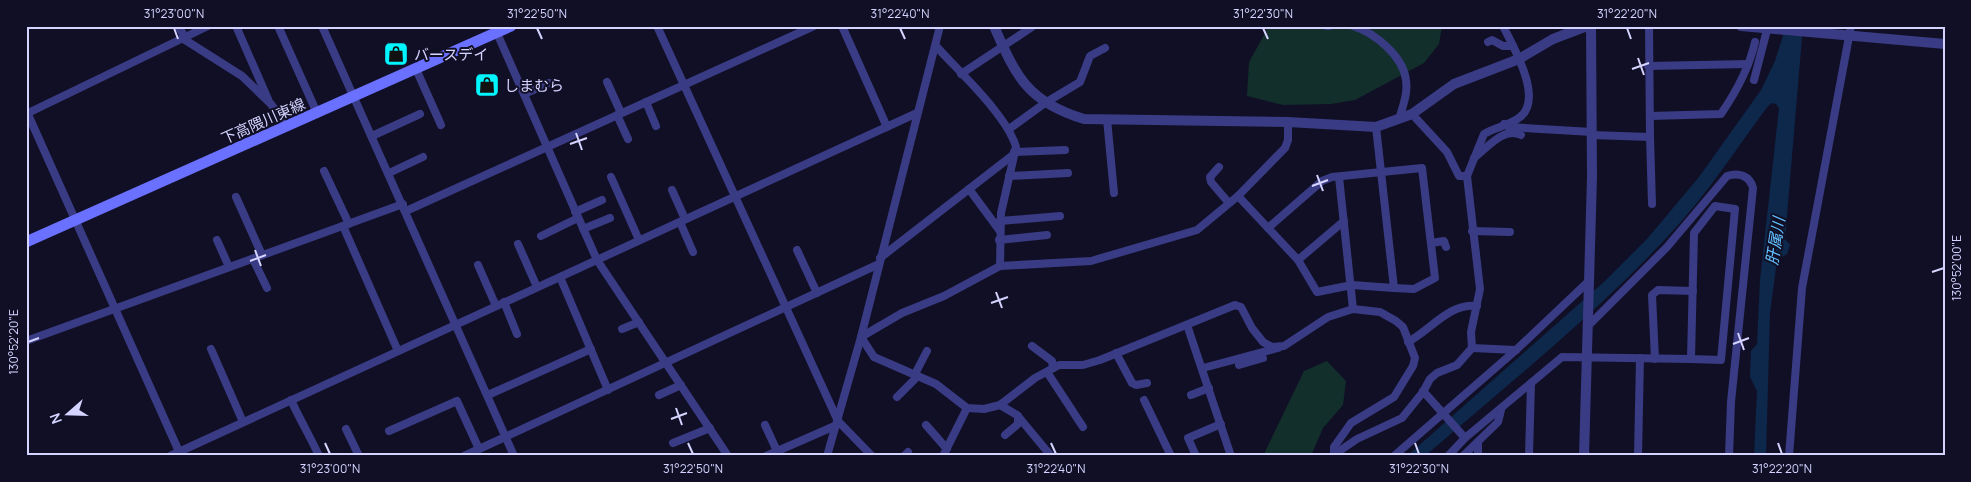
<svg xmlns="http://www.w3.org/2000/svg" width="1971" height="482" viewBox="0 0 1971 482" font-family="Manrope,'Noto Sans JP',sans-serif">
  <rect width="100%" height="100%" fill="#110f25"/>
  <g fill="#122f2c">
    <path d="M 1269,26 L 1442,26 L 1439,44 L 1424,63 L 1355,100 L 1331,104 L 1283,105 L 1247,96 L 1249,62 Z"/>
    <path d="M 1327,361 L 1346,381 L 1343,405 L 1323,428 L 1311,456 L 1263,456 L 1304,371 Z"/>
  </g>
  <path fill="#0d284b" d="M 1786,26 L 1803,26 L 1785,239 L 1790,245 L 1787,254 L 1777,260 L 1770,313 L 1766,456 L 1754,456 L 1757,391 L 1750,377 L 1751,351 L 1757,344 L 1760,280 L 1779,108 L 1776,104 L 1772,103 L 1768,106 C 1736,149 1706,196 1669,235 C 1595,315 1508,384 1425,456 L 1407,456 L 1605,281 L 1647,239 L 1699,177 L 1761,90 L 1775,61 Z"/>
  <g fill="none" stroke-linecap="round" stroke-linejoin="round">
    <g stroke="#393b84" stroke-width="8">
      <path d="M 178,26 L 185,37"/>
      <path d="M 236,26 L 268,99"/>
      <path d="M 278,26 L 317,113"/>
      <path d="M 322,26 L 514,456"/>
      <path d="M 657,26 L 838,421 L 872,456"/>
      <path d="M 842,26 L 887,127"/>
      <path d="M 1327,26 L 1329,26"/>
      <path d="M 1353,26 C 1375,33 1403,56 1406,80 C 1408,93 1403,106 1399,119"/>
      <path d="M 497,33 L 597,260 L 728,456"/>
      <path d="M 182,38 L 242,76 L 270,103 L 288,126"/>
      <path d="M 1488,42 L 1492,40 L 1503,46 L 1513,46"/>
      <path d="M 936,46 C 958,71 1007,115 1016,147 L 1001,213 L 1000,266"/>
      <path d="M 1648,66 L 1748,64"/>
      <path d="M 416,69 L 441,125"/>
      <path d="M 961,74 L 1032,27"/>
      <path d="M 1754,80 L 1768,26"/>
      <path d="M 607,82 L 621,113"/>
      <path d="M 524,94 L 549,83"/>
      <path d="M 646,102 L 656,126"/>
      <path d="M 26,110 L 181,456"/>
      <path d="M 26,114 L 208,26"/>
      <path d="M 1412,114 L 1447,152 L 1459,176 L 1467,176"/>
      <path d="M 617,115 L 628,139"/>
      <path d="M 1650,116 L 1721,114 C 1736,92 1749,69 1755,42"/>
      <path d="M 1107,119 L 1114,193"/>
      <path d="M 1288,122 L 1288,140 L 1285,148 L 1238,196 L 1197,230 L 1091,261 L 1000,266 L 944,296 L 902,313 L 861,337 L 874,357 L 936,384 L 967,408 L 984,409 L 1000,405 L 1035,378 L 1059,365 L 1083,365 L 1100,360 L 1235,305 L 1241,307 L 1252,328 L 1263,342 L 1272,347 L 1284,346 L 1328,317 L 1353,309 L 1380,312 L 1396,321 L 1403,327 L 1415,358 L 1413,366 L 1394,397 L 1351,423 L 1334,447 L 1334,453"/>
      <path d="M 1504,124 L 1509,127 L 1592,132"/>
      <path d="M 1009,129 L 1045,103 L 1080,82 L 1090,56 L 1105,48"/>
      <path d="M 1592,135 L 1650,137 L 1649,26"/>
      <path d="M 372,136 L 420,114"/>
      <path d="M 1650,137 L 1652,204"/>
      <path d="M 1014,152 L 1065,150"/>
      <path d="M 1474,158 C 1487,148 1504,126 1521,135"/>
      <path d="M 1219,167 L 1210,177 L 1211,182 L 1228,202"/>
      <path d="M 324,171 L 349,224"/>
      <path d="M 389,173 L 423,157"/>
      <path d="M 1009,176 L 1068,173"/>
      <path d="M 611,177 L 639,240"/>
      <path d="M 1339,177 L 1353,309"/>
      <path d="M 969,189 L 1000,231"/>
      <path d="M 672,190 L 685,219"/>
      <path d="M 1238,196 L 1298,260 L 1317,292 L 1352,285 L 1394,288 L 1376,127"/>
      <path d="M 236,197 L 262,255"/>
      <path d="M 1715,206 L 1735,209 L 1721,360 L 1691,359 L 1694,233 Z"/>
      <path d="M 406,211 L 814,26"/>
      <path d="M 575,212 L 602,200"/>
      <path d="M 1000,221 L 1060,216"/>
      <path d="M 680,222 L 693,252"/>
      <path d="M 343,226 L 398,351"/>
      <path d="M 1268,228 L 1322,181 L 1332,177 L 1422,168 L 1435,278 L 1414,289 L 1394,288"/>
      <path d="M 583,229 L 610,218"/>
      <path d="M 1472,231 L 1510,232"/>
      <path d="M 541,236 L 578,218"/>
      <path d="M 217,240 L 229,267"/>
      <path d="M 999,240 L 1047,235"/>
      <path d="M 1431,243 L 1444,241 L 1446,247"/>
      <path d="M 518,244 L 537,287"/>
      <path d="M 797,250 L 817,293"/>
      <path d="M 880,258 L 1013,155"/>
      <path d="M 253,259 L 267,288"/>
      <path d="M 1298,260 L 1344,221"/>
      <path d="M 478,265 L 496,306"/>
      <path d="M 560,277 L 608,390"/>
      <path d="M 504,302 L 517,334"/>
      <path d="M 1187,325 L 1231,456"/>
      <path d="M 1587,327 L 1667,247 L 1727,176 C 1739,172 1750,176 1753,188 L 1731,402 L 1729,456"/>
      <path d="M 622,329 L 639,322"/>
      <path d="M 26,341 L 403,204"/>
      <path d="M 1408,342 C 1432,329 1449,303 1477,306"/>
      <path d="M 1032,346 L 1052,361 L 1053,368"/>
      <path d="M 1472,348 L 1516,350"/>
      <path d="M 211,349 L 243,422"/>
      <path d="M 1116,353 L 1132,383 L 1136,385 L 1147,383"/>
      <path d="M 1655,359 L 1652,295 L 1658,290 L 1693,291"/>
      <path d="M 1239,365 L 1263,358"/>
      <path d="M 1203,368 L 1278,348"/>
      <path d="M 1047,372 L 1083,427"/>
      <path d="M 915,374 L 927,351"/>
      <path d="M 1423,391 L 1465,438"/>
      <path d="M 488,395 L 591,349"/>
      <path d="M 659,395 L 681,385"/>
      <path d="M 1191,395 L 1209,388"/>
      <path d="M 897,397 L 918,376"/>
      <path d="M 291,400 C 300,420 310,436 319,456"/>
      <path d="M 1144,400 L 1171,456"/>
      <path d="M 1000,405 L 1017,415 L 1051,456"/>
      <path d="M 765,425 L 777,451"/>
      <path d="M 926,425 L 947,449"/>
      <path d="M 346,429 L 359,456"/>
      <path d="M 389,431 L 457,401 L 479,449"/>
      <path d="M 1005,435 L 1018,424 L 1018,416"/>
      <path d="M 673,443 L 710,428"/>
      <path d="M 170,456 L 917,113"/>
      <path d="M 464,456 L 879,264"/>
      <path d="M 766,456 L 837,425"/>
      <path d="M 827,456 L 861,337 L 940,26"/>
      <path d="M 904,456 L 908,452"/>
      <path d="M 943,456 L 967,408"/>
      <path d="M 1196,456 L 1188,438 L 1221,424"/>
      <path d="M 1332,456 L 1357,439 L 1402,418 L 1423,392 L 1430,379 L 1437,373 L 1457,365 L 1472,348 L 1471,332 L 1480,289 L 1467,176 L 1484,134 C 1495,127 1511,125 1520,117 C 1544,99 1513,46 1503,26"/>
      <path d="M 1394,456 L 1516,350 L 1589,281"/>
      <path d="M 1448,456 L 1465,438 L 1531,383"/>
      <path d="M 1463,456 L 1498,422 L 1501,410"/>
      <path d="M 1478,456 L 1478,442"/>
      <path d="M 1529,456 L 1531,383 L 1562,357 L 1691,359"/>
      <path d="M 1638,456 L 1640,358"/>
      <path d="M 1789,456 L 1802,288 L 1851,26"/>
    </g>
    <g stroke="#393b84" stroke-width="10">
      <path d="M 994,26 C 1016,77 1028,102 1084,119 L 1288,122 L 1376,127 L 1412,114 L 1454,84 L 1519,59 L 1553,39 L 1587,26"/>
      <path d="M 1741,26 L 1945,44"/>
      <path d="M 1584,456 L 1592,177 L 1591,26"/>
    </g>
    <path stroke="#6a70ff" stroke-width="11" d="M 26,242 L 511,26"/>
  </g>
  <path fill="none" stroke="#d5d3ff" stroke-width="2" d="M 174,28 L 178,39M 537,28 L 542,39M 900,28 L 905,39M 1263,28 L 1268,39M 1627,28 L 1631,39M 1638,58 L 1644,75M 1632,69 L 1649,63M 576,133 L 582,150M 570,144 L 587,138M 1317,175 L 1323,191M 1312,186 L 1328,180M 255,250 L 261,266M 250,261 L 266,255M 1932,272 L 1944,268M 996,292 L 1002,308M 991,303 L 1008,297M 1738,333 L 1744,350M 28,342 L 39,338M 1733,344 L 1749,338M 676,408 L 682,425M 671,419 L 687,413M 325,443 L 330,454M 688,443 L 693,454M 1051,443 L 1056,454M 1415,443 L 1419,454M 1778,443 L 1782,454"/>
  <defs>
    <symbol id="shop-square" viewBox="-11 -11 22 22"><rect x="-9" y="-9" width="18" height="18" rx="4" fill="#00f5fe" stroke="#110f25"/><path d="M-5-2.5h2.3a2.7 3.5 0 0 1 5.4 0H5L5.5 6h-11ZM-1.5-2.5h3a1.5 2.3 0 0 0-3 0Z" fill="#111"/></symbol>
  </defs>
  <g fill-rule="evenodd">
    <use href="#shop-square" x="382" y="40" width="28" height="28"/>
    <use href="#shop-square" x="473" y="71" width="28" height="28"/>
  </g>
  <g text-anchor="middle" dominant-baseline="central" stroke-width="4" stroke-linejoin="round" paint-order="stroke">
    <g font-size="15" fill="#d5d3ff" stroke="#110f25" text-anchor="start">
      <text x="414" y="54">バースデイ</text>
      <text x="504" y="85">しまむら</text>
    </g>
    <g font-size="15" fill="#d5d3ff" stroke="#110f25">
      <text transform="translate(263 121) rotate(-24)">下高隈川東線</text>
    </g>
    <g font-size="16" font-style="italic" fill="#61c0ff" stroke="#110f25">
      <text transform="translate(1775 241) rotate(-81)">肝属川</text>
    </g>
  </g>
  <rect width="1971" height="482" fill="none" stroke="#110f25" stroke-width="55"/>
  <g transform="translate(68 414) rotate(250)" stroke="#110f25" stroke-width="4" paint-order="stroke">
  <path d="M0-4L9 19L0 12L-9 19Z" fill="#d5d3ff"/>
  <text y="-8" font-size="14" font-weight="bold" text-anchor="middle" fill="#d5d3ff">N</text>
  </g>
  <rect x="28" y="28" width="1916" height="426" fill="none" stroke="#d5d3ff" stroke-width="2"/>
  <g font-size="12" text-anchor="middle" fill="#d5d3ff">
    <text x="174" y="18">31°23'00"N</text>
    <text x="537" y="18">31°22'50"N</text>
    <text x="900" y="18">31°22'40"N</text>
    <text x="1263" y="18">31°22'30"N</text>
    <text x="1627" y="18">31°22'20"N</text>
    <text transform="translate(1957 268) rotate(-90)" y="4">130°52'00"E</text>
    <text transform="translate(14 342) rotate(-90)" y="4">130°52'20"E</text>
    <text x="330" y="473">31°23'00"N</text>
    <text x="693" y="473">31°22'50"N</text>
    <text x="1056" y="473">31°22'40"N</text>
    <text x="1419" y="473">31°22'30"N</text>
    <text x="1782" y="473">31°22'20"N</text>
  </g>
</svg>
